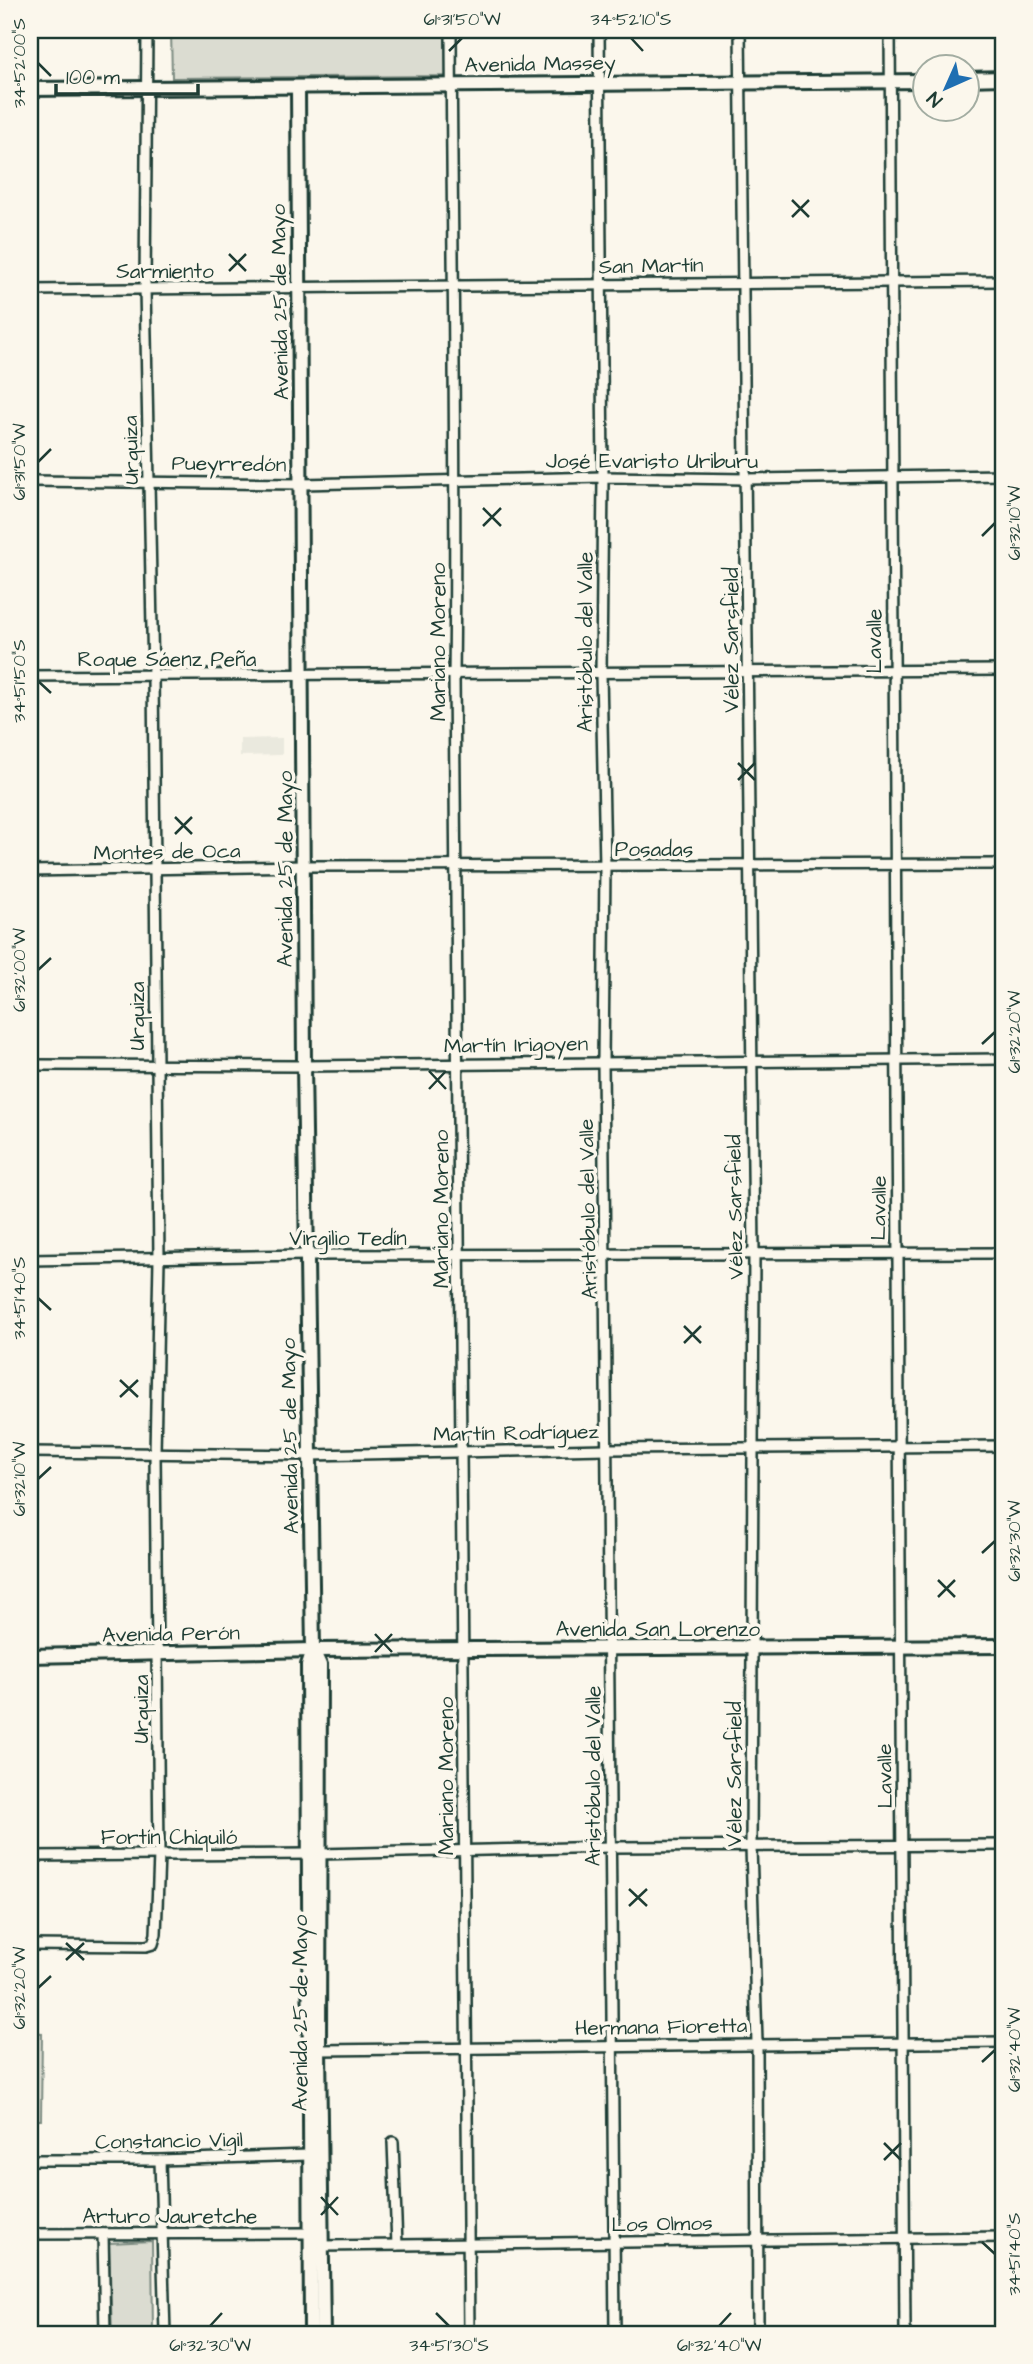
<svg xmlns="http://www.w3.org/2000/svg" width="1033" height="2364" viewBox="0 0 1033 2364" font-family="'Architects Daughter',sans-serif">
  <rect width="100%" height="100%" fill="#fbf7ec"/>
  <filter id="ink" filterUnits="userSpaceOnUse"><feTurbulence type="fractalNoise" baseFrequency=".0143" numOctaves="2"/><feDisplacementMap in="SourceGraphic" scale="14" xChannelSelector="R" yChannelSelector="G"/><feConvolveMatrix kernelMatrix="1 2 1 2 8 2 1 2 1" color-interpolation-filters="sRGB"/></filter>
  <g filter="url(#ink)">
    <path fill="#eae9de" d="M 282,738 L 282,755 L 240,756 L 240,739 Z"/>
    <g fill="#dbdcd1" stroke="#7d8c82" stroke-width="2">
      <path d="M 171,30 L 446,30 L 446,76 L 172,78 Z"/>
      <path d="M 30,2032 L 42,2033 L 41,2120 L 30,2120 Z"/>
      <path d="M 152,2241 L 153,2334 L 112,2334 L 109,2243 Z"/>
    </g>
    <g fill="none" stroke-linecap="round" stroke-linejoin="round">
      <defs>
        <g id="minor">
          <path d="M 451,30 C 452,245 457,460 454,676 L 469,2334"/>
          <path d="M 599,30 L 603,477 L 601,673 L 605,866 L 603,1061 L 615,2334"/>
          <path d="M 740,30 L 754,1254 L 751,1847 L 757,2043 L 758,2334"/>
          <path d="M 890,30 L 905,2334"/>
          <path d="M 30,290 L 1003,281"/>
          <path d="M 30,481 L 302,484 L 603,477 L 747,479 L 1003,475"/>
          <path d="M 30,676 L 1003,670"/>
          <path d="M 30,871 L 305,866 L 1003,864"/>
          <path d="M 30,1065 L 304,1066 L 1003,1059"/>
          <path d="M 30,1260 L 307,1255 L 1003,1253"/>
          <path d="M 30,1452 L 310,1455 L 607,1449 L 1003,1446"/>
          <path d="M 319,1854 L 610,1847 L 1003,1845"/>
          <path d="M 30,1856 L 309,1854"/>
          <path d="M 30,1945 L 146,1946 L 153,1944 L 156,1934 L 159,1855 L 155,1453 L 159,1259 L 153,677 L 145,288 L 147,30"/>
          <path d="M 319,2050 L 1003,2042"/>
          <path d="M 393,2142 L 397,2245"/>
          <path d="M 30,2160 L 160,2160 L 309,2155"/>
          <path d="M 160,2160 L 165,2334"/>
          <path d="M 30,2234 L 310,2233"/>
          <path d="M 103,2234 L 105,2334"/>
          <path d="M 322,2246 L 1003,2237"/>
        </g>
        <g id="secondary">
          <path d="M 967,79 L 1003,78"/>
          <path d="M 298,87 L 304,1066 L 313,1650 L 320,1665 L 319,2050 L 323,2334"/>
          <path d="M 30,89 L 925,81"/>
          <path d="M 30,1656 L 313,1650 L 1003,1646"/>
          <path d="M 311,2334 L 308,1665 L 313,1650"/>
        </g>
      </defs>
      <use href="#minor" stroke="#1f3d34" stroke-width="14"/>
      <use href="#secondary" stroke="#1f3d34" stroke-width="18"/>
      <use href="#minor" stroke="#fbf7ec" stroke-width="9"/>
      <use href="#secondary" stroke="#fbf7ec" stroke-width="12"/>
    </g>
  </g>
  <path fill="none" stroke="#1f3d34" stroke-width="2.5" d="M 631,38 L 643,51M 449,51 L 462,38M 38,63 L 51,76M 792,200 L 809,217M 792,217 L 809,200M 229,254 L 246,271M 229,271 L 246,254M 38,462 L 51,449M 483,508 L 501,526M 483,526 L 501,508M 982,536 L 995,523M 38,681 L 51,693M 738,763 L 755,780M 738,780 L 755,763M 175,817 L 192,834M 175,834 L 192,817M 38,970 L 51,958M 982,1044 L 995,1032M 429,1071 L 446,1089M 429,1089 L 446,1071M 38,1298 L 51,1310M 684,1326 L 701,1343M 684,1343 L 701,1326M 120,1380 L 138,1397M 120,1397 L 138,1380M 38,1479 L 51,1467M 982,1553 L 995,1541M 938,1580 L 955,1597M 938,1597 L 955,1580M 375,1634 L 392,1652M 375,1652 L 392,1634M 629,1889 L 647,1906M 629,1906 L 647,1889M 66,1943 L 84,1960M 66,1960 L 84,1943M 38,1988 L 51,1976M 982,2062 L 995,2050M 884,2143 L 901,2160M 884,2160 L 901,2143M 321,2197 L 338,2215M 321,2215 L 338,2197M 982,2242 L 995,2254M 436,2313 L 449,2326M 210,2326 L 222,2313M 719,2326 L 731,2313"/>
  <g text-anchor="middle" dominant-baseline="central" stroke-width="7" stroke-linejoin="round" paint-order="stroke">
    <g font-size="21" fill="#1f3d34" stroke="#fbf7ec">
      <text transform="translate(540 64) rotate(-1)">Avenida Massey</text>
      <text transform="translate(651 266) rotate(-1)">San Martín</text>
      <text x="165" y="271">Sarmiento</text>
      <text transform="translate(280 302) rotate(-91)">Avenida 25 de Mayo</text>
      <text transform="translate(131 450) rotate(-91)">Urquiza</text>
      <text x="652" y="461">José Evaristo Uriburu</text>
      <text transform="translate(229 464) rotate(1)">Pueyrredón</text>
      <text transform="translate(731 640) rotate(-90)">Vélez Sarsfield</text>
      <text transform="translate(874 641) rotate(-90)">Lavalle</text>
      <text transform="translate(438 642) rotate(-90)">Mariano Moreno</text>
      <text transform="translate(585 642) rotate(-90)">Aristóbulo del Valle</text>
      <text x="167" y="659">Roque Sáenz Peña</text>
      <text x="654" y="849">Posadas</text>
      <text transform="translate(167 852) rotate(-1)">Montes de Oca</text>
      <text transform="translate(285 869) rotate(-90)">Avenida 25 de Mayo</text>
      <text transform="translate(137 1016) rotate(-90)">Urquiza</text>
      <text transform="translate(516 1045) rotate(-1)">Martín Irigoyen</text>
      <text transform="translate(735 1207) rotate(-91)">Vélez Sarsfield</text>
      <text transform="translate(879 1208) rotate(-89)">Lavalle</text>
      <text transform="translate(441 1209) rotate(-90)">Mariano Moreno</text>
      <text transform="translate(588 1209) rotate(-91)">Aristóbulo del Valle</text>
      <text x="348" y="1238">Virgilio Tedín</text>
      <text transform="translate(516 1433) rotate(-1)">Martín Rodríguez</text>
      <text transform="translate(290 1436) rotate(-91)">Avenida 25 de Mayo</text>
      <text x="658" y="1629">Avenida San Lorenzo</text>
      <text transform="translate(171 1634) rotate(-1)">Avenida Perón</text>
      <text transform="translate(141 1709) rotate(-90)">Urquiza</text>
      <text transform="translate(734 1774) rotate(-90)">Vélez Sarsfield</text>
      <text transform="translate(446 1776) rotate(-90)">Mariano Moreno</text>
      <text transform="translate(593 1776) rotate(-90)">Aristóbulo del Valle</text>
      <text transform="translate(885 1776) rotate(-91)">Lavalle</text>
      <text x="169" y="1837">Fortín Chiquiló</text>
      <text transform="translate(300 2013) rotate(-90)">Avenida 25 de Mayo</text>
      <text transform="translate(661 2027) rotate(-1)">Hermana Fioretta</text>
      <text transform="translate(169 2141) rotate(-1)">Constancio Vigil</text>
      <text x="170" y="2216">Arturo Jauretche</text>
      <text transform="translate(662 2224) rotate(-1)">Los Olmos</text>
    </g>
  </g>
  <rect width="1033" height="2364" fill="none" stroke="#fbf7ec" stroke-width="77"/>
  <g transform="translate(946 88) rotate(225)"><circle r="33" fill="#fbf7ec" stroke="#a3ada2" stroke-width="2"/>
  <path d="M0-5L12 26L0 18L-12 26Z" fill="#1f6fb2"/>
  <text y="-10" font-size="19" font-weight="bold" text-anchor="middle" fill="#1f3d34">N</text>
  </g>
  <path d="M56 84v10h142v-10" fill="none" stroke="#1f3d34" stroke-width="3.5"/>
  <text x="66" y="84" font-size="21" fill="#1f3d34" stroke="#fbf7ec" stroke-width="5" paint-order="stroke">100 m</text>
  <rect x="38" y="38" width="957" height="2288" fill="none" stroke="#1f3d34" stroke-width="2.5"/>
  <g font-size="18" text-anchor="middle" fill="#1f3d34">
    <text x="462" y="25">61°31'50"W</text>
    <text x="631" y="25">34°52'10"S</text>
    <text transform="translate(19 63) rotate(-90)" y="6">34°52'00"S</text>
    <text transform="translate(19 462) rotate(-90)" y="6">61°31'50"W</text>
    <text transform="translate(1014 523) rotate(-90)" y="6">61°32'10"W</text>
    <text transform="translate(19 681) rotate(-90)" y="6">34°51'50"S</text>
    <text transform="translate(19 970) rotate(-90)" y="6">61°32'00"W</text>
    <text transform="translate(1014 1032) rotate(-90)" y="6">61°32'20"W</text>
    <text transform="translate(19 1298) rotate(-90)" y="6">34°51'40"S</text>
    <text transform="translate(19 1479) rotate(-90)" y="6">61°32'10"W</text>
    <text transform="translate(1014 1541) rotate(-90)" y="6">61°32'30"W</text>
    <text transform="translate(19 1988) rotate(-90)" y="6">61°32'20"W</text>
    <text transform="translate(1014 2050) rotate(-90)" y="6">61°32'40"W</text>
    <text transform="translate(1014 2254) rotate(-90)" y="6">34°51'40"S</text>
    <text x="210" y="2351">61°32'30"W</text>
    <text x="449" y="2351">34°51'30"S</text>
    <text x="719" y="2351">61°32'40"W</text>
  </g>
</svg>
